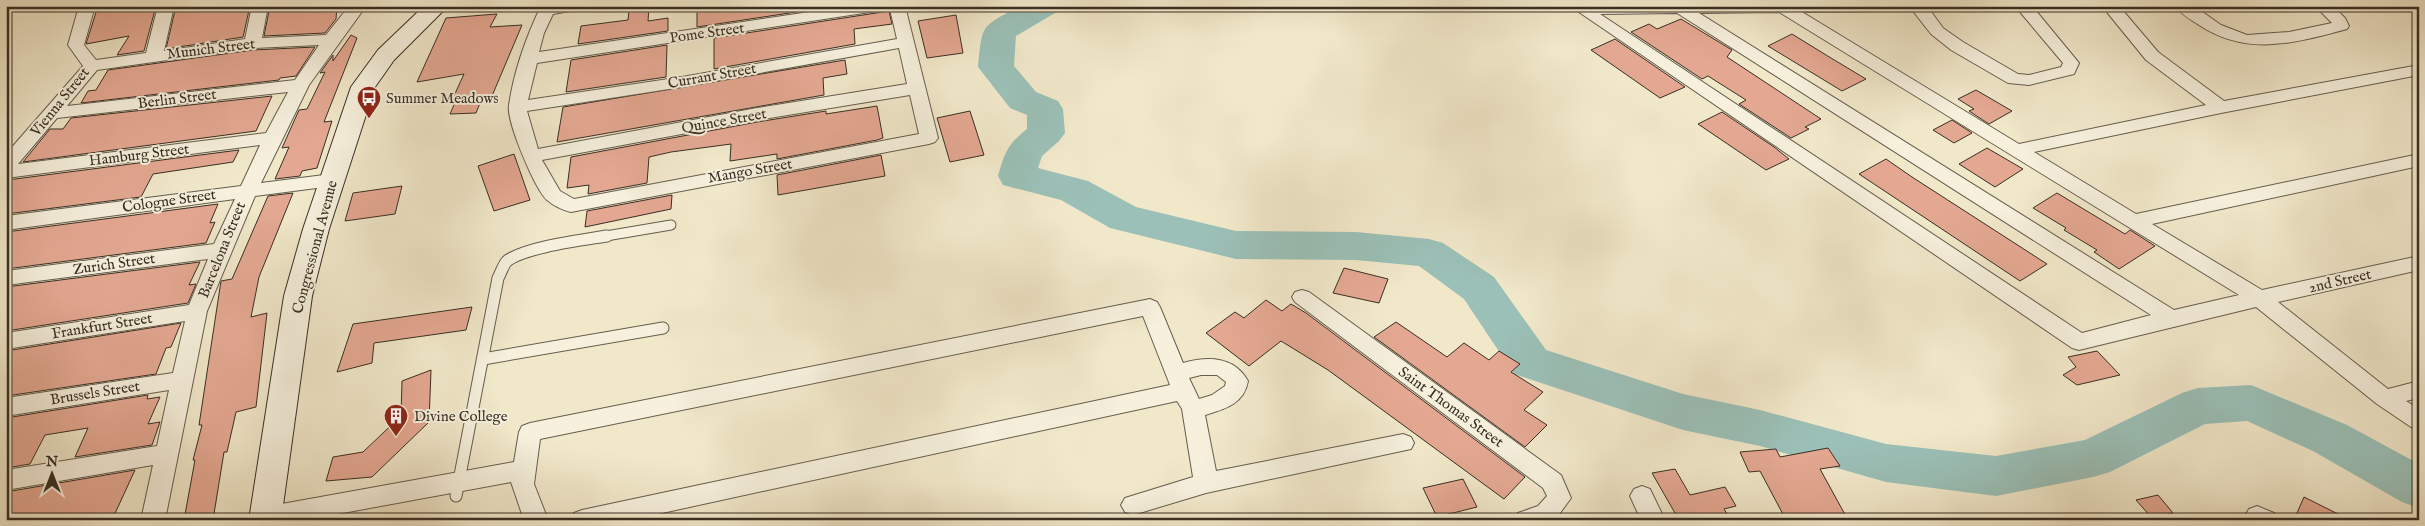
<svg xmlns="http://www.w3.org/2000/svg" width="2425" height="526" viewBox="0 0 2425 526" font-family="'IM FELL English',serif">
  <rect width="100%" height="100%" fill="#f1e8ca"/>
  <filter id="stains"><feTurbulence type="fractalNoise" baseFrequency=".004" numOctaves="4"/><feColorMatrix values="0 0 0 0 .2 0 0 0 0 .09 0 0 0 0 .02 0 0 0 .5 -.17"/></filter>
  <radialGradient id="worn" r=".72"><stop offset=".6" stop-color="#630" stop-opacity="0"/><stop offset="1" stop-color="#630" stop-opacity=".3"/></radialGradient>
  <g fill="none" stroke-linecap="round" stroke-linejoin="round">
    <path fill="#9bc0b7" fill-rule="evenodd" d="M 1019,6 L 1059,6 L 1055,13 L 1016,36 L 1014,66 L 1036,92 L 1058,101 L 1063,109 L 1065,133 L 1059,141 L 1042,156 L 1038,168 L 1088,181 L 1136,207 L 1236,231 L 1356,232 L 1429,239 L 1443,243 L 1494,277 L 1546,350 L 1683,394 L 1760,410 L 1886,444 L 1996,456 L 2085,440 L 2182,393 L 2198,388 L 2251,385 L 2347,425 L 2419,464 L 2419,508 L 2402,502 L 2313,451 L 2247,421 L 2205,424 L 2110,472 L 2093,477 L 1996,496 L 1886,482 L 1760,446 L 1683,430 L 1514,374 L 1464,299 L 1419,266 L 1356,260 L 1236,259 L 1110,228 L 1061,200 L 1003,185 L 998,176 C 1005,152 1007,145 1027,129 L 1027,115 L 1010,108 L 978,67 C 983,22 980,29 1019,6 Z"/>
  </g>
  <g fill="#e4a892" stroke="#382f24">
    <path d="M 98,6 L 156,6 L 144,51 L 117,55 L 129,36 L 86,44 Z"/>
    <path d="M 176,6 L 250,6 L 243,37 L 166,49 Z"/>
    <path d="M 270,6 L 337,6 L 336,19 L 325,33 L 264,36 Z"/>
    <path d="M 697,6 L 836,6 L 697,27 Z"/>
    <path d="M 649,7 L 648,21 L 668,18 L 668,31 L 578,44 L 581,26 L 628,20 L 629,10 Z"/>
    <path d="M 889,11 L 892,24 L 854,29 L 855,44 L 714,69 L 714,38 Z"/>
    <path d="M 497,14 L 490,27 L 522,25 L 492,96 L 483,96 L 476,113 L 450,114 L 457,98 L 453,98 L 464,74 L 417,82 L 446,18 Z"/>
    <path d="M 956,15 L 963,53 L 927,58 L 918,21 Z"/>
    <path d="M 1681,19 L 1732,50 L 1727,57 L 1821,119 L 1805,127 L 1809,129 L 1791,138 L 1739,104 L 1746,100 L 1708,76 L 1702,79 L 1631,32 L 1649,24 L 1657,29 Z"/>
    <path d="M 1792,34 L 1831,58 L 1866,79 L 1842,91 L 1768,46 Z"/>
    <path d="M 351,35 L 357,38 L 324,122 L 332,121 L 317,168 L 302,171 L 300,176 L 275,179 L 289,147 L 282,148 L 299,110 L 307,109 L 325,72 L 320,73 L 333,55 L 333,61 Z"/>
    <path d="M 1615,39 L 1685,87 L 1660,98 L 1591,50 Z"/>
    <path d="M 667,45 L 666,77 L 566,92 L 571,60 Z"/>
    <path d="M 315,47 L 296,76 L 280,78 L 279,80 L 81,103 L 88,91 L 96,90 L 108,70 L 253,50 Z"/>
    <path d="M 845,60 L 847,74 L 823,78 L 824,95 L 557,142 L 563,107 Z"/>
    <path d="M 1976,90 L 2012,111 L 1989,124 L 1969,111 L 1974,109 L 1958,99 Z"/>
    <path d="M 272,96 L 256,131 L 23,162 L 50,129 L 63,129 L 71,118 Z"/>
    <path d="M 877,106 L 883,138 L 877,140 L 777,159 L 777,154 L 730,161 L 731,144 L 671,152 L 649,157 L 647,183 L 588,194 L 589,185 L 567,188 L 571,157 L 757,122 L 826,111 L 826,114 Z"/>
    <path d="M 970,111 L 984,155 L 950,162 L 937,118 Z"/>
    <path d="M 1722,112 L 1774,147 L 1789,159 L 1766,170 L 1698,124 Z"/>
    <path d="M 1952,120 L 1972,133 L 1954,143 L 1933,130 Z"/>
    <path d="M 1987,148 L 2023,169 L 1995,187 L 1959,164 Z"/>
    <path d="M 239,150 L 233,162 L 153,174 L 141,197 L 6,214 L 7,180 Z"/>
    <path d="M 514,154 L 530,200 L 494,211 L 478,166 Z"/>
    <path d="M 881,155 L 885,176 L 778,195 L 777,175 Z"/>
    <path d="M 1886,159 L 1912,177 L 2047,264 L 2020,281 L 1859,174 Z"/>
    <path d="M 402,186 L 395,214 L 345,221 L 353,193 Z"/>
    <path d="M 293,193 L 259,277 L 251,317 L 267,313 L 256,407 L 236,412 L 227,452 L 224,452 L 213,520 L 184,520 L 195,460 L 193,460 L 202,425 L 199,425 L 221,281 L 232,279 L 268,196 Z"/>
    <path d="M 2057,193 L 2125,234 L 2130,230 L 2155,246 L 2119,269 L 2094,252 L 2097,250 L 2064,230 L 2066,228 L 2033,208 Z"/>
    <path d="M 672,195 L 671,209 L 585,227 L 587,211 Z"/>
    <path d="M 218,204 L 210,223 L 215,222 L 206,243 L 6,269 L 6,232 Z"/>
    <path d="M 200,262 L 189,285 L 196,284 L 188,303 L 6,331 L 6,287 Z"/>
    <path d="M 1344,268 L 1388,279 L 1379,303 L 1333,293 Z"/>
    <path d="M 1266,300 L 1282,311 L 1291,304 L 1306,313 L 1525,477 L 1504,499 L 1328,370 L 1281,341 L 1249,366 L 1206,333 L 1235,312 L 1244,318 Z"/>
    <path d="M 472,307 L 466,330 L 374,343 L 372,363 L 337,372 L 353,324 Z"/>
    <path d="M 1396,322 L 1447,357 L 1464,343 L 1489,360 L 1499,351 L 1520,364 L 1511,372 L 1543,392 L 1524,410 L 1547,425 L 1525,447 L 1374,337 Z"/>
    <path d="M 181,323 L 171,347 L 166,348 L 156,374 L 6,396 L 6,351 Z"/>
    <path d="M 2097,351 L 2120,375 L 2077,385 L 2063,375 L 2076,367 L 2068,357 Z"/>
    <path d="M 431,370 L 429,422 L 372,477 L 326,481 L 333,457 L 363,452 L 401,416 L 402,381 Z"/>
    <path d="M 148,395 L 147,399 L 160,397 L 148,424 L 160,422 L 152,445 L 75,457 L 88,428 L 45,435 L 30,464 L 6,468 L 6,418 Z"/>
    <path d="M 1828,448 L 1840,466 L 1820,469 L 1848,520 L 1786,520 L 1760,471 L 1749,472 L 1740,452 L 1776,449 L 1780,457 Z"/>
    <path d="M 1675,469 L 1690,495 L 1725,487 L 1736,506 L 1724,509 L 1731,520 L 1679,520 L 1652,473 Z"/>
    <path d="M 135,470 L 112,520 L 6,520 L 6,492 Z"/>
    <path d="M 1463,479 L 1477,507 L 1437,517 L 1423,488 Z"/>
    <path d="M 2158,495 L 2173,513 L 2151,517 L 2136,500 Z"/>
    <path d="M 2304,497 L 2350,520 L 2294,520 Z"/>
  </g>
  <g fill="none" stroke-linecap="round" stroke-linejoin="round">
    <defs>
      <path id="service-far1" d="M 600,237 L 671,225"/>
      <g id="service">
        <path d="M 483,359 L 663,328"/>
        <path d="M 456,496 L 498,278 C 501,273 503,265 507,261 C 525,247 583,240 607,236"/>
      </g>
      <g id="minor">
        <path d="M 79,6 L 95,6 L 84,45 L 96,60 L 146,53 L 158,6 L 174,6 L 164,51 L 245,39 L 252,6 L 268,6 L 262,38 L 326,35 L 349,6 L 366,6 L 309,85 L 261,183 L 332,174 L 339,176 L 341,180 L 339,184 L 332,186 L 255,196 L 207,311 L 165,520 L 141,520 L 153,465 L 6,490 L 6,470 L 157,446 L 169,390 L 6,416 L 6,398 L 173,373 L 185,321 L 6,349 L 6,333 L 189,305 L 208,259 L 6,285 L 6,271 L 214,244 L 235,199 L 6,230 L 6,216 L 241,186 L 260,145 L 6,178 L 6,154 L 83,66 L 68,45 ZM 319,45 L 295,80 L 67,106 L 97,70 L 253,48 ZM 288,92 L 266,133 L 18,164 L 57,118 Z"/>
        <path d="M 541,6 L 583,6 L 581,9 L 553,14 L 544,33 L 539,52 L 850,6 L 905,6 L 938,138 L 935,142 L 929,144 L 571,212 C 563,210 554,206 547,200 C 535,189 506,121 509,105 C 514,71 526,37 541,6 ZM 890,9 L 897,39 L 682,77 L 528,100 L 537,63 ZM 899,48 L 907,84 L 757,108 L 538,149 L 527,111 L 682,87 ZM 910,95 L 919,134 L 574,199 L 560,191 L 542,160 L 757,120 Z"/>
        <path d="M 1570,6 L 1927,6 L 1943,28 L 1963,42 L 2018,74 L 2029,75 L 2061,67 L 2063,63 L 2015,6 L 2032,6 L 2079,63 L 2074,74 L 2029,85 L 2008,83 L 1951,50 L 1931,34 L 1913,11 L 1802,12 L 2019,144 L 2206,105 L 2146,60 L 2102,6 L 2119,6 L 2158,52 L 2224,101 L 2419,65 L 2419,75 L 2221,113 L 2034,152 L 2136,214 L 2419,154 L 2419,166 L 2152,224 L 2262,290 L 2419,256 L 2419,270 L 2278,302 L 2388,389 L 2419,381 L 2419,398 L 2406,401 L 2419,409 L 2419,430 L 2411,427 L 2377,404 L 2256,307 L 2079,350 L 2072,348 ZM 1779,12 L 2239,295 L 2174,310 L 1699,13 ZM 1677,13 L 2151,315 L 2082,333 L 1600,14 Z"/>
        <path d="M 2175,6 L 2194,6 L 2221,25 L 2247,35 L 2289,32 L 2332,23 L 2315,6 L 2333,6 L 2345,18 L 2349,26 L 2347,29 C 2295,43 2247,57 2199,25 C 2191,20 2181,14 2175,6 Z"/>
        <path d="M 2254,6 L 2312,6 C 2307,13 2259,13 2254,6 Z"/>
        <path d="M 1302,290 L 1309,292 L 1561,475 L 1571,498 L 1555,520 L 1514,520 L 1518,513 L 1538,506 L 1547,496 L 1543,488 L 1295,302 L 1292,297 L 1295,292 Z"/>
        <path d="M 1150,299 L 1157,302 L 1160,307 L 1183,363 C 1208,356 1234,356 1248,381 C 1244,404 1225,409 1205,415 L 1216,471 L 1403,434 L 1411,437 L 1414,443 L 1411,449 L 1206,493 L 1133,515 L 1125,512 L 1121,505 L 1125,498 L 1193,477 L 1182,409 L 1177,401 L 630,520 L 570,520 L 574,513 L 582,510 L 1170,385 L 1143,316 L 540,439 L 534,484 L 548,520 L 524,520 L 511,482 L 305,520 L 254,520 L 253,517 L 257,510 L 265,507 L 514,462 L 519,432 L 522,426 L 530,423 ZM 1201,375 L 1217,375 L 1226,382 L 1225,386 L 1212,395 L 1199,399 L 1189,378 Z"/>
        <path d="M 1642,486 L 1650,489 L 1665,520 L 1641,520 L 1630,496 L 1634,489 Z"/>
        <path d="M 2257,506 L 2274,513 L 2278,520 L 2247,520 L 2245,516 L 2249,509 Z"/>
      </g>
      <path id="secondary" d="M 424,6 L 448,6 L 394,60 L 375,87 L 329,229 L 312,296 L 281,520 L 249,520 L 284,296 L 303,229 L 351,87 L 378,50 Z"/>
    </defs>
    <use href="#service-far1" stroke="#665d4e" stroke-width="11"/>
    <use href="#service" stroke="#665d4e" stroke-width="13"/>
    <use href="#minor" stroke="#665d4e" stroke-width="2"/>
    <use href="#secondary" stroke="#382f24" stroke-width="2"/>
    <use href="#service-far1" stroke="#f6f0dd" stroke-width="9"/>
    <use href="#service" stroke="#f6f0dd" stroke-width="11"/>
    <use href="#minor" fill="#f6f0dd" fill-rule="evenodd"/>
    <use href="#secondary" fill="#f6f0dd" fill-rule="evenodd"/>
  </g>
  <defs>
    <symbol id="bus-pin" viewBox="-11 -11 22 30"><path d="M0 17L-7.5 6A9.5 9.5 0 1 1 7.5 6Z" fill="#8f2418" stroke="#f6f0dd"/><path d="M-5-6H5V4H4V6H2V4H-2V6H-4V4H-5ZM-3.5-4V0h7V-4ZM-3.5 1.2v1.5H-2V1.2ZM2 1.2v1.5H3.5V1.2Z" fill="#fff"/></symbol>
    <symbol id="building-pin" viewBox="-11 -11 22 30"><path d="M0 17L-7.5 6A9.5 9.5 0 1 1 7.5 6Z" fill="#8f2418" stroke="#f6f0dd"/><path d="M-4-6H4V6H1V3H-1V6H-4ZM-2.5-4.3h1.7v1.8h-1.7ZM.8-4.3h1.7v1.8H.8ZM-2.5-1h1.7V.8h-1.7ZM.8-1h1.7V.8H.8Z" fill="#fff"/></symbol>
  </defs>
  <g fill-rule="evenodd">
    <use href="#bus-pin" x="355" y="84" width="28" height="38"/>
    <use href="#building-pin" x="382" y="402" width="28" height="38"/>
  </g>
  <g text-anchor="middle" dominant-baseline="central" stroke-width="4" stroke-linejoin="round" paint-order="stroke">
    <g font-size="15" fill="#382f24" stroke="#f6f0dd">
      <text transform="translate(707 33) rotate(-8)">Pome Street</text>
      <text transform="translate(211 49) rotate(-7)">Munich Street</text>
      <text transform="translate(712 76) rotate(-10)">Currant Street</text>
      <text transform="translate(177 99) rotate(-7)">Berlin Street</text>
      <text transform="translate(60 102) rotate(-51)">Vienna Street</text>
      <text transform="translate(724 121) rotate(-10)">Quince Street</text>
      <text transform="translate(139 155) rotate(-7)">Hamburg Street</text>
      <text transform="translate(750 171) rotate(-10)">Mango Street</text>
      <text transform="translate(169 201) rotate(-8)">Cologne Street</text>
      <text transform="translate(315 247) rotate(-75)">Congressional Avenue</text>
      <text transform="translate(222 250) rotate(-68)">Barcelona Street</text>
      <text transform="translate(114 264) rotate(-8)">Zurich Street</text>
      <text transform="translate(2340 281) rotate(-13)">2nd Street</text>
      <text transform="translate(102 326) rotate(-9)">Frankfurt Street</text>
      <text transform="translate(95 393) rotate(-9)">Brussels Street</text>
      <text transform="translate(1451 407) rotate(36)">Saint Thomas Street</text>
    </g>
    <g font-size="15" fill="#382f24" stroke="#f6f0dd" text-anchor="start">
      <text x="386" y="98">Summer Meadows</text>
      <text x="414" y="416">Divine College</text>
    </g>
  </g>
  <rect width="2425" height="526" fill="none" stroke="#f1e8ca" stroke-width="25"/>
  <rect x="8" y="8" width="2410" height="511" fill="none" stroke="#382f24" stroke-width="2.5"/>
  <rect x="12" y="12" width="2400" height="501" fill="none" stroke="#382f24"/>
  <g transform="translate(52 474)" stroke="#f6f0dd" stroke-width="4" paint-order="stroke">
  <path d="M0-4L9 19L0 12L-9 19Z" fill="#382f24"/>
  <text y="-8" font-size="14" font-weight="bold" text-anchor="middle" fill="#382f24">N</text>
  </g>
  <rect width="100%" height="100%" filter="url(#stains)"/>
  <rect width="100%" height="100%" fill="url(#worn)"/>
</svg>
